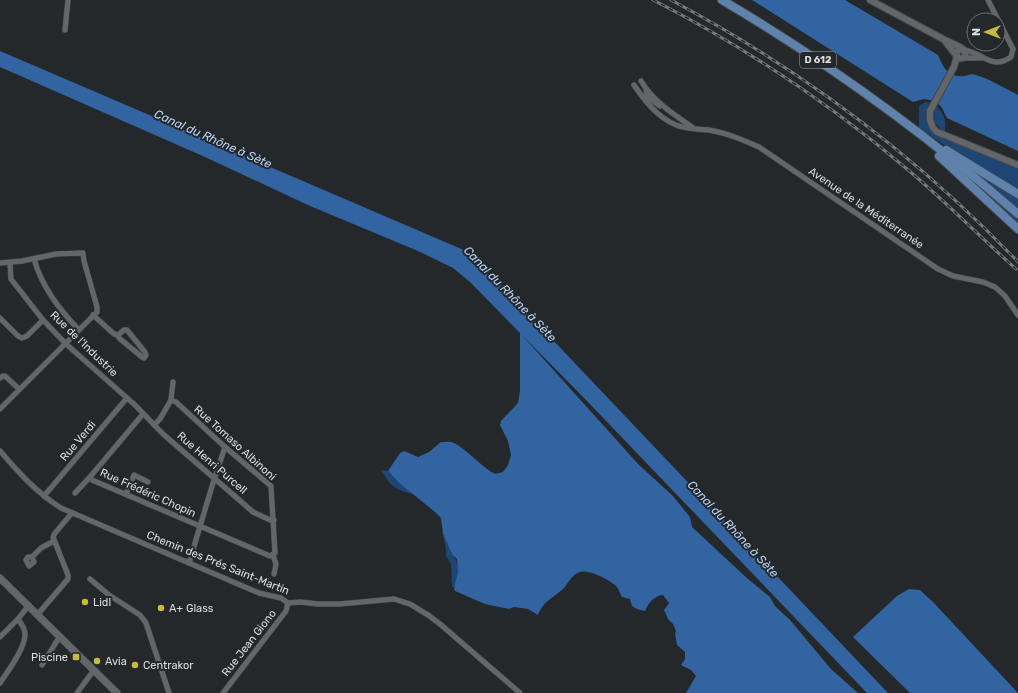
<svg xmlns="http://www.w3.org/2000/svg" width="1018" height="693" viewBox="0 0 1018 693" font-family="Rubik,sans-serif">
  <rect width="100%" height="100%" fill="#25282b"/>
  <g fill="#1e4674">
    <path d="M 925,102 C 941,104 947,117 945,132 C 936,127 932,120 935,110 L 929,108 C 925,117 927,126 934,133 L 1018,169 L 1018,189 L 943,144 L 919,128 L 919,106 Z"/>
    <path d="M 955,165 L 1018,218 L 1018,225 L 972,185 Z"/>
    <path d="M 969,168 L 1018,197 L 1018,209 Z"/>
    <path d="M 381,470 L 388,471 L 398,482 L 414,494 C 395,490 391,487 381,470 Z"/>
    <path d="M 443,534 C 448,545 459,561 458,572 C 458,577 455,583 454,588 L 452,586 L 451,564 L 446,556 L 446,549 Z"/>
  </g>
  <g fill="#3164a0">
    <path d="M 752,0 L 845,0 L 938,55 C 943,67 948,78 964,76 C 968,76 971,73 976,75 C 990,79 1004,88 1018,95 L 1018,151 L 947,118 L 942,108 L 936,101 L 924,99 L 913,102 Z"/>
    <path d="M 0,51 L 466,251 L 475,258 L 888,693 L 867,693 L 586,400 L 522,335 L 639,465 L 672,495 L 690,517 L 692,527 L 748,579 L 770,597 L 775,606 L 790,620 L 831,669 L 858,693 L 686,693 L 696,676 L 691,670 L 681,665 L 685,659 L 685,652 L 677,645 L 675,634 L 676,631 L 673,624 L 668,619 L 664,610 L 669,603 L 663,595 C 654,596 649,602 645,611 L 637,609 L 632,606 L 630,599 L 622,597 C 620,594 619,589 616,586 C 610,580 589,569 580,572 C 571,575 569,583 563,589 C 552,599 544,600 538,615 L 528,609 L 514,607 L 509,609 L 485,604 L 455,591 L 454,588 L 458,572 L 457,559 L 452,554 L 443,534 L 441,518 L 435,512 L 398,482 L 388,471 L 400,453 L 404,451 L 418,457 L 429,452 L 441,442 C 445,442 450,441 454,443 C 468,450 480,466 495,474 L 503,472 L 508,465 L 511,455 L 508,441 L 500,425 L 501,421 L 518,403 L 520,391 L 520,333 L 470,282 L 453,268 L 418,251 L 310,206 L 205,157 L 0,67 Z"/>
    <path d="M 909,589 L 920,590 L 933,602 L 1018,693 L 910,693 L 853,637 L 897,596 Z"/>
  </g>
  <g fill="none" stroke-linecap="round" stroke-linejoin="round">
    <defs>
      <g id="minor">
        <path d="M 65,30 L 68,0"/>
        <path d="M 964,50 C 983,52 991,71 1011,57 L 1013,49 L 988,0"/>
        <path d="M 964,58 L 982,58"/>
        <path d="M 641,81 C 653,101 673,114 692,127"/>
        <path d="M 634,85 C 645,101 657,117 676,125 C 684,129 699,129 709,130 C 727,133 743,140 759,147 L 938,269 L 953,276 L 983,282 L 995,287 L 1005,296 L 1018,315"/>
        <path d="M 646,89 L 647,97 L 660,106"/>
        <path d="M 34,259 C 42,287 59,309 79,330"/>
        <path d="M 0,263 L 22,261 L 56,254 L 83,253 L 84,261 L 97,307 L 97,312 L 0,409"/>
        <path d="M 10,263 L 11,279 L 43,320 L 66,344 L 135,405 L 163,434 L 237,498 L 253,512 L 270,520 L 274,520"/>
        <path d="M 93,315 L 114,334 L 118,335 L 119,338 L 142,357 L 144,358 L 146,355 L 145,352 L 127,330 L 124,330 L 118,335"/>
        <path d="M 0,318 L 18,336 L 22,338 L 27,336 L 43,320"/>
        <path d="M 0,378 L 3,376 L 5,376 L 19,389"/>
        <path d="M 171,400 L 173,382"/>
        <path d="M 0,451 C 18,472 37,493 61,508 L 259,593 L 281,598 L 288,603 L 300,602 L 318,604 L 340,604 L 394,599 L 410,604 L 428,615 L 440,624 L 520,693"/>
        <path d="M 90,477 L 92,480 L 270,556 L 275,553 L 271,486 L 225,447 L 176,402 L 171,400 L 160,419 L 154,425"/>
        <path d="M 75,493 L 90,477 L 143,414"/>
        <path d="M 126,494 L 134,475 L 148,482"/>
        <path d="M 44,496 L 127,398"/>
        <path d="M 273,555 L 276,564 L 274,574"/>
        <path d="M 32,557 L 34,562 L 29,566 L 26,560 L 28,557 L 32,557 L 41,548 L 54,541"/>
        <path d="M 189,563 L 213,483 L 225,447"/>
        <path d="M 90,579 L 109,595 L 140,615 L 146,623 L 169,693"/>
        <path d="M 38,614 L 68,579 L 68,575 L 53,537 L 55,533 L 72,513"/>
        <path d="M 0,637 L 18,619 L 29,605"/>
        <path d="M 42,665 L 60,636"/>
        <path d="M 0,683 C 8,671 26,647 25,633 C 24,627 21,623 18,619"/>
        <path d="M 77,693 L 94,670"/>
        <path d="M 223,693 L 286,611 L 288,603"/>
      </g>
      <g id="tertiary">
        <path d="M 870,0 L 943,39 L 960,47 L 963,49"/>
        <path d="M 945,41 L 956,55"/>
        <circle cx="961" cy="54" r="4.5"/>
        <path d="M 957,56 L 954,67 L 930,111 L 930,120 L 933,128 L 937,132 L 1018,165"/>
      </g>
      <path id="secondary" d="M 0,578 L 117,693"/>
      <g id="primary">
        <path d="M 722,0 C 827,62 926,134 1018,214"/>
        <path d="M 946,150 L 1018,194"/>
        <path d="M 939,156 L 1018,229"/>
      </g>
    </defs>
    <use href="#minor" stroke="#434649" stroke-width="6"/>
    <use href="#tertiary" stroke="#434649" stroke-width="8"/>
    <use href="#secondary" stroke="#434649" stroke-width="8"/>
    <use href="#primary" stroke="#434649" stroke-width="10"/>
    <use href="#minor" stroke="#62666a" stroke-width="5"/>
    <use href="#tertiary" stroke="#62666a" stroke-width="6"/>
    <use href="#secondary" stroke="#62666a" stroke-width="7"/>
    <use href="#primary" stroke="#5f82ad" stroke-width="8"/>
    <defs>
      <g id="rail">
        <path d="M 653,0 C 743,46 830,104 907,169 C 945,201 979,236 1016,269"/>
        <path d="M 671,0 C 799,68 918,157 1018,262"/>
      </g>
    </defs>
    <use href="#rail" stroke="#777a7c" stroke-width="3"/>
    <use href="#rail" stroke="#25282b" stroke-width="1.5" stroke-dasharray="4.5" stroke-linecap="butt"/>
  </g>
  <g fill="#c7bb3c" stroke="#25282b" stroke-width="1.5">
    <circle cx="85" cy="602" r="4"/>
    <circle cx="161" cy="608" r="4"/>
    <rect x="72" y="653" width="8" height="8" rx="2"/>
    <circle cx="97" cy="661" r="4"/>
    <circle cx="135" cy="665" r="4"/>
  </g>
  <g text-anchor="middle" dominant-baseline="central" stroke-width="4" stroke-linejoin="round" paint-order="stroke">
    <rect fill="#25282b" stroke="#a4a6a8" stroke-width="1" x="800" y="52" width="36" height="16" rx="3"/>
    <g font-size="10" font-weight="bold" fill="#dadcde">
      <text x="818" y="60">D 612</text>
    </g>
    <g font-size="11" fill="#dadcde" stroke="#25282b">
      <text transform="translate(866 208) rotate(34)">Avenue de la Méditerranée</text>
      <text transform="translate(84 344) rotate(44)">Rue de l'Industrie</text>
      <text transform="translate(78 441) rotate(-50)">Rue Verdi</text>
      <text transform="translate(235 443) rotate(42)">Rue Tomaso Albinoni</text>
      <text transform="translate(212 463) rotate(41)">Rue Henri Purcell</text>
      <text transform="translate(148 493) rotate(24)">Rue Frédéric Chopin</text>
      <text transform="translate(218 563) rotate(22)">Chemin des Prés Saint-Martin</text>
      <text transform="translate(249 643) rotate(-52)">Rue Jean Giono</text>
    </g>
    <g font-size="11" fill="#dadcde" stroke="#25282b" text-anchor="start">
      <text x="93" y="602">Lidl</text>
      <text x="169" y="608">A+ Glass</text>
      <text x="68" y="657" text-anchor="end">Piscine</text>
      <text x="105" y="661">Avia</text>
      <text x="143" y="665">Centrakor</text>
    </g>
    <g font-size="12" font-style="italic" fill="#b7d2f5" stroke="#25282b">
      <text transform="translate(213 139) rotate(24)">Canal du Rhône à Sète</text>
      <text transform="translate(510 294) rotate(46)">Canal du Rhône à Sète</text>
      <text transform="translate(733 529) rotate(47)">Canal du Rhône à Sète</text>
    </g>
  </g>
  <g transform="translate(986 32) rotate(270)"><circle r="19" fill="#25282b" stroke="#6d7073"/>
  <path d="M0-3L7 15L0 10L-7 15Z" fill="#c7bb3c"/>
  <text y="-6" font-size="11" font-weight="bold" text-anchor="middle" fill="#dadcde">N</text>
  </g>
</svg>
